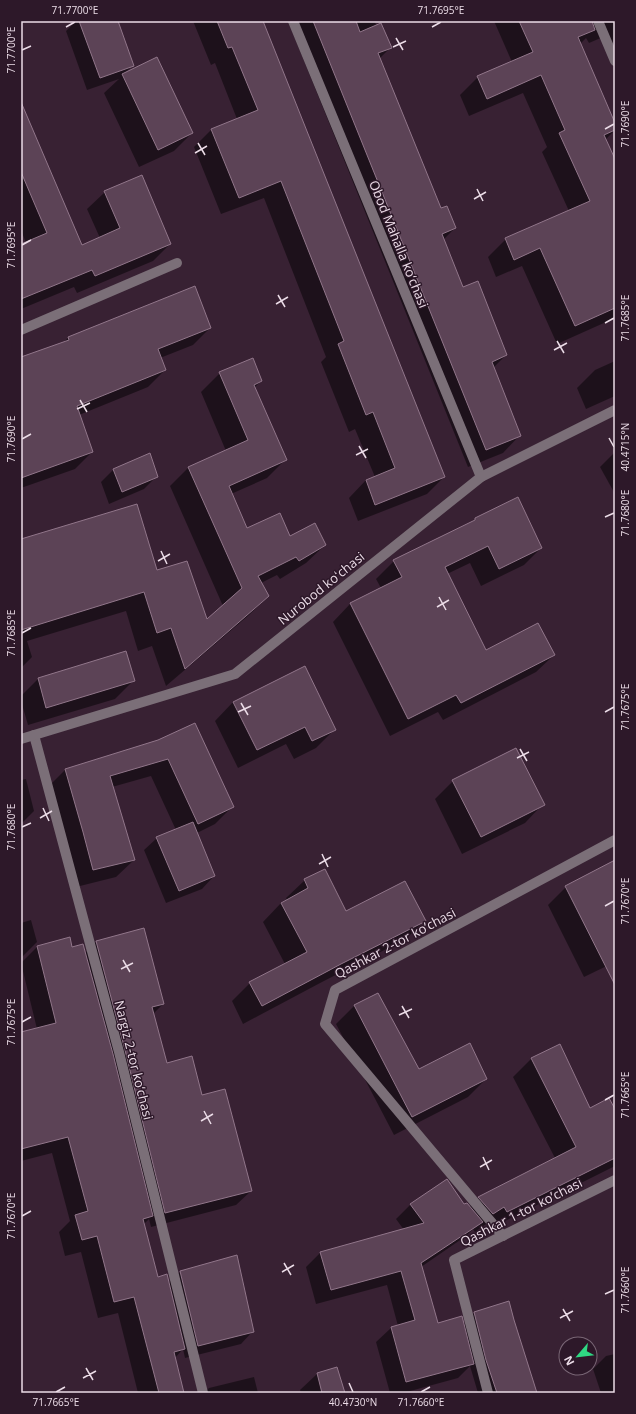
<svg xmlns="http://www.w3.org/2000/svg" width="636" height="1414" viewBox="0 0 636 1414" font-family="'Open Sans',sans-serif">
  <rect width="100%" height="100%" fill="#382133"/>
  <g fill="#0007">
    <path d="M 76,21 L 117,21 L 133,65 L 125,73 L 192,133 L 174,151 L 139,167 L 104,93 L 119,79 L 87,90 L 66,31 Z"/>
    <path d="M 193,21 L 262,21 L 444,477 L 427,494 L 358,521 L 349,498 L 366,480 L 375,477 L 355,429 L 349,432 L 321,362 L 326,357 L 264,198 L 221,214 L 194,147 L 212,129 L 237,119 L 215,63 L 211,65 Z"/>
    <path d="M 288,21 L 374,21 L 390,48 L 379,59 L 440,210 L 455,228 L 443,240 L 463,289 L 506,355 L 493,368 L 520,435 L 503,453 L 468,467 Z"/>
    <path d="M 494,21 L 615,21 L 615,64 L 603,37 L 589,43 L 586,38 L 580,44 L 615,125 L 615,130 L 605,140 L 615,161 L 615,318 L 557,344 L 522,266 L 496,277 L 488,257 L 506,239 L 569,211 L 542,152 L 547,147 L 523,93 L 469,116 L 460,95 L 478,77 L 512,62 Z"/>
    <path d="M 21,105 L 81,246 L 100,238 L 87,209 L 105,192 L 170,244 L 153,261 L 77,293 L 74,287 L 21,309 L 21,245 L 26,243 L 21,230 Z"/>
    <path d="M 194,288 L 210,328 L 193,345 L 160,358 L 165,370 L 148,387 L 79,415 L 92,452 L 75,469 L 21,488 L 21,358 L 63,343 L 68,338 Z"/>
    <path d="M 615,361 L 615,396 L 586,409 L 577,388 L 595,370 Z"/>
    <path d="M 220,373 L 261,381 L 254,388 L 286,459 L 267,478 L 231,494 L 247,529 L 325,545 L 306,563 L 280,579 L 277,575 L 261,583 L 268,596 L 249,615 L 166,686 L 152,646 L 138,651 L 126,611 L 27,641 L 32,657 L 21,668 L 21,540 L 156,571 L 207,620 L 223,606 L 170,486 L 188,468 L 226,451 L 201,392 Z"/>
    <path d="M 615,452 L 615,494 L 600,467 Z"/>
    <path d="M 149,454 L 157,476 L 144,489 L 109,504 L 101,482 L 113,470 Z"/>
    <path d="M 475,519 L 541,548 L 524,565 L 481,586 L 470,563 L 447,574 L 486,651 L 554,655 L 536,672 L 443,720 L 438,712 L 390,736 L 333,622 L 350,604 L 381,588 L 376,579 L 394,561 L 471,523 Z"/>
    <path d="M 125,653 L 134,680 L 115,699 L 28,725 L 21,701 L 21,696 L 38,679 Z"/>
    <path d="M 233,702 L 335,729 L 316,748 L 294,759 L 286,744 L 238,768 L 215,721 Z"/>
    <path d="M 159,741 L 232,807 L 215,824 L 197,833 L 214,876 L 202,889 L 166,903 L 144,850 L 157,838 L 176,830 L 151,776 L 112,787 L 134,860 L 116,877 L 76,887 L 48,787 L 65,770 Z"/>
    <path d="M 26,779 L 34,811 L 21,824 L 21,780 Z"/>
    <path d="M 453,781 L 543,804 L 525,823 L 462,854 L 435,799 Z"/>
    <path d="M 615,861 L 615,962 L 584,977 L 548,905 L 566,887 Z"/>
    <path d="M 305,880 L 346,913 L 424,921 L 406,939 L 322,982 L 243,1024 L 232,1001 L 250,983 L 285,964 L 263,922 L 281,903 L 287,900 L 286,898 Z"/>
    <path d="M 31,920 L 37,942 L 21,958 L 21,923 Z"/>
    <path d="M 96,942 L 163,1004 L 153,1014 L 166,1064 L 202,1096 L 251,1191 L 236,1205 L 151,1227 L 149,1219 L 144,1224 L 157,1278 L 168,1283 L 180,1272 L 237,1256 L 253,1331 L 241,1344 L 185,1358 L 183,1349 L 175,1358 L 183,1393 L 138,1393 L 118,1313 L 98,1318 L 81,1252 L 65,1256 L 59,1232 L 70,1221 L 52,1153 L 21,1161 L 21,1033 L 37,1029 L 21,963 L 37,947 L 72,948 L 85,953 Z"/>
    <path d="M 354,1006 L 419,1071 L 486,1079 L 468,1097 L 394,1135 L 336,1024 Z"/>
    <path d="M 560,1045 L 590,1109 L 615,1111 L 615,1166 L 489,1229 L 486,1224 L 475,1232 L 473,1229 L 466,1236 L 421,1267 L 437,1324 L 463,1325 L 474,1313 L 536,1393 L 478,1393 L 470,1366 L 458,1378 L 403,1393 L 390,1393 L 376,1342 L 391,1328 L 398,1326 L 387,1285 L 316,1304 L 306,1267 L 320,1253 L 404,1230 L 396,1219 L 411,1204 L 464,1205 L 469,1207 L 479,1197 L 555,1158 L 513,1077 L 531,1059 Z"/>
    <path d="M 615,1354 L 615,1393 L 601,1393 L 593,1369 L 606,1356 Z"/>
    <path d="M 337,1368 L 344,1393 L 301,1393 L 300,1390 L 317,1374 Z"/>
    <path d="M 254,1377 L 258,1393 L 204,1393 L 209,1388 Z"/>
  </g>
  <g fill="#5c4356" stroke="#91768a">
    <path d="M 79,21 L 118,21 L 134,66 L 100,78 Z"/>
    <path d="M 217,21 L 263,21 L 445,477 L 375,505 L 366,480 L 395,468 L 373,412 L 366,415 L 338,344 L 344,341 L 281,181 L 239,198 L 211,129 L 258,110 L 232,47 L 228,48 Z"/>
    <path d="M 313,21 L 356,21 L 360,32 L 381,23 L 392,48 L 378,53 L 441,208 L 447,206 L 456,228 L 442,234 L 463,287 L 478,281 L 507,355 L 492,362 L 521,436 L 486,450 Z"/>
    <path d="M 519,21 L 592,21 L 595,30 L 578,37 L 615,123 L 615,130 L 604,135 L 615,159 L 615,308 L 575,326 L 540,248 L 514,260 L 505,238 L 590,201 L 559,133 L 565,130 L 541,75 L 487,99 L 477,76 L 533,52 Z"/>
    <path d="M 157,57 L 193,133 L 158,150 L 122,74 Z"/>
    <path d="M 21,102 L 82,245 L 120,228 L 104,191 L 142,175 L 171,244 L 95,276 L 92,270 L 21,299 L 21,244 L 47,233 L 21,172 Z"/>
    <path d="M 195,286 L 211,328 L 158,349 L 166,370 L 77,406 L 93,452 L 21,478 L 21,357 L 69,340 L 68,337 Z"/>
    <path d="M 253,358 L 262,381 L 254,385 L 287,460 L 229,486 L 247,528 L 280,513 L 290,536 L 315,523 L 326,545 L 299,561 L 296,557 L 258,576 L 269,596 L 185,669 L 171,628 L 157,633 L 144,592 L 21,630 L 21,539 L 137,504 L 157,570 L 187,561 L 207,619 L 242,588 L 188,467 L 248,440 L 219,372 Z"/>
    <path d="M 150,453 L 158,477 L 122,492 L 113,469 Z"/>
    <path d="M 518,497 L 542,548 L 499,569 L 488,546 L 445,567 L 486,650 L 538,623 L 555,655 L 461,703 L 456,695 L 408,719 L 350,603 L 402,577 L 393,560 L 475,520 L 475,518 Z"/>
    <path d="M 126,651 L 135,681 L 46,708 L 38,678 Z"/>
    <path d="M 305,666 L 336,730 L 312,741 L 305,727 L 257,750 L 233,702 Z"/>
    <path d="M 195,723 L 234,807 L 198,824 L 168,759 L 110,776 L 135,860 L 93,870 L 83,832 L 65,769 L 158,740 Z"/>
    <path d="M 516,748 L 545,805 L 481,837 L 452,780 Z"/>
    <path d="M 193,822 L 215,876 L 179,891 L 156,837 Z"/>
    <path d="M 615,860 L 615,985 L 565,886 Z"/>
    <path d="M 325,869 L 346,911 L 405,881 L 426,921 L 341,964 L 262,1006 L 249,982 L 307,952 L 281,903 L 308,888 L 304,879 Z"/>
    <path d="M 144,928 L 164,1004 L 152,1007 L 167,1063 L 192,1056 L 202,1095 L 225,1089 L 252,1191 L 165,1213 L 125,1050 L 96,941 Z"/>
    <path d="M 70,937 L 72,947 L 83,944 L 113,1054 L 153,1216 L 143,1219 L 158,1277 L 167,1274 L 185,1349 L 174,1352 L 184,1393 L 159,1393 L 134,1297 L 114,1302 L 97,1236 L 82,1240 L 75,1215 L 88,1211 L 68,1137 L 21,1149 L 21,1032 L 56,1023 L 37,946 Z"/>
    <path d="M 378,993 L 419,1069 L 470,1043 L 487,1079 L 412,1117 L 354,1005 Z"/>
    <path d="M 560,1044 L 590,1108 L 609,1098 L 615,1109 L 615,1158 L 507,1212 L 504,1207 L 493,1214 L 478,1197 L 576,1147 L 531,1058 Z"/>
    <path d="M 447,1179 L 464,1204 L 467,1203 L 483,1222 L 421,1263 L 438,1323 L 462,1316 L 474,1364 L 406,1382 L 391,1327 L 415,1320 L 401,1271 L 331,1290 L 320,1252 L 424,1223 L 410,1204 Z"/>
    <path d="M 237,1255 L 254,1332 L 198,1346 L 180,1271 Z"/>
    <path d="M 509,1301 L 514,1320 L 537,1393 L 497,1393 L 486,1360 L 474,1312 Z"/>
    <path d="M 337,1367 L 345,1393 L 322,1393 L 317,1373 Z"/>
  </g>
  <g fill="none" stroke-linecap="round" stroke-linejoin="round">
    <g stroke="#7b6f78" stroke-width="10">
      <path d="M 293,21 L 481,477"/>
      <path d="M 598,21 L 615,61"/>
      <path d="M 21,330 L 177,263"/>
      <path d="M 34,735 L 119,1052 L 203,1393"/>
      <path d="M 21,739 L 235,674 L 481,477 L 615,410"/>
      <path d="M 503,1236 L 325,1024 L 335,990 L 615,840"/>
      <path d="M 488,1393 L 454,1260 L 615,1180"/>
    </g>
  </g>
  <path fill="none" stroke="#ebdce7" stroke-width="1.5" d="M 66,27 L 75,22M 432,27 L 441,22M 396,38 L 403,50M 393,47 L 406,41M 22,50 L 31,46M 605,129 L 614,124M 198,143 L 205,155M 195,153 L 207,146M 477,189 L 483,201M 474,199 L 486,192M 22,245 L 31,240M 278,295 L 285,307M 276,304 L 288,297M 605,323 L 614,318M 557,341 L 564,353M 554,350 L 567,343M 80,400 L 87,412M 77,409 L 90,403M 609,438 L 614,447M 22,439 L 31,434M 359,446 L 366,458M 356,455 L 368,449M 605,517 L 614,513M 161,551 L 167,564M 158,561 L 170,554M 439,597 L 446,610M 437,607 L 449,600M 22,633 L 31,628M 241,703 L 248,715M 238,712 L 251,706M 605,712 L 614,707M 520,749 L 527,761M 517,758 L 529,752M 43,808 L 49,821M 40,818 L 52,811M 22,827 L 31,823M 322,854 L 328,867M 319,864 L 331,857M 605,906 L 614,901M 123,960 L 130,972M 121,969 L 133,963M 402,1006 L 409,1018M 399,1015 L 412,1009M 22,1022 L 31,1017M 605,1100 L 614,1095M 204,1111 L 211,1124M 201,1121 L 213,1114M 483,1157 L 489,1170M 480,1167 L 492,1160M 22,1216 L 31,1211M 284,1263 L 291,1275M 282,1272 L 294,1265M 605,1294 L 614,1290M 563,1309 L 570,1321M 560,1318 L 573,1311M 86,1368 L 93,1380M 83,1378 L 96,1371M 349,1383 L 353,1392M 56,1392 L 65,1387M 421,1392 L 430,1387"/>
  <g text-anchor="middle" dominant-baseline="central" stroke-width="3" stroke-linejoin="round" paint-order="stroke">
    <g font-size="13" fill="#ebdce7" stroke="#2d1829">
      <text transform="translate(399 244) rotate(68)">Obod Mahalla ko‘chasi</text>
      <text transform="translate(321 588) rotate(-39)">Nurobod koʻchasi</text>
      <text transform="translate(395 943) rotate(-28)">Qashkar 2-tor koʼchasi</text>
      <text transform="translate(134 1060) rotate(76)">Nargiz 2-tor ko‘chasi</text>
      <text transform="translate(521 1212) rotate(-27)">Qashkar 1-tor koʼchasi</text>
    </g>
  </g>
  <rect width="636" height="1414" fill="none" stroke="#2d1829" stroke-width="44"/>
  <g transform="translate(578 1356) rotate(242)"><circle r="19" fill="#2d1829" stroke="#796675"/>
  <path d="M0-3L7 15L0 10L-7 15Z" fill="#2fd883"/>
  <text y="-6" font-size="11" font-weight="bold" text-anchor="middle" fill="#ebdce7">N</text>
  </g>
  <rect x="22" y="22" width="592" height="1370" fill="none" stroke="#ebdce7" stroke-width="1.5"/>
  <g font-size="10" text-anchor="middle" fill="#ebdce7">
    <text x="75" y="14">71.7700°E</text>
    <text x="441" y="14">71.7695°E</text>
    <text transform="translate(11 50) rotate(-90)" y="4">71.7700°E</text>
    <text transform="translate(625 124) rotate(-90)" y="4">71.7690°E</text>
    <text transform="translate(11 245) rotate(-90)" y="4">71.7695°E</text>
    <text transform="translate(625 318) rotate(-90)" y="4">71.7685°E</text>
    <text transform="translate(11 439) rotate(-90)" y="4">71.7690°E</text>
    <text transform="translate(625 447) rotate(-90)" y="4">40.4715°N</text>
    <text transform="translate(625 513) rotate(-90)" y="4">71.7680°E</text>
    <text transform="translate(11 633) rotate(-90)" y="4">71.7685°E</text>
    <text transform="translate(625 707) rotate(-90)" y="4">71.7675°E</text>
    <text transform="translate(11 827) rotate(-90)" y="4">71.7680°E</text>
    <text transform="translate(625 901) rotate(-90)" y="4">71.7670°E</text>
    <text transform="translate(11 1022) rotate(-90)" y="4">71.7675°E</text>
    <text transform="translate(625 1095) rotate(-90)" y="4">71.7665°E</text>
    <text transform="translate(11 1216) rotate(-90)" y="4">71.7670°E</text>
    <text transform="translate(625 1290) rotate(-90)" y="4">71.7660°E</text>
    <text x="56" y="1406">71.7665°E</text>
    <text x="353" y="1406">40.4730°N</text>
    <text x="421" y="1406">71.7660°E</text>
  </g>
</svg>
